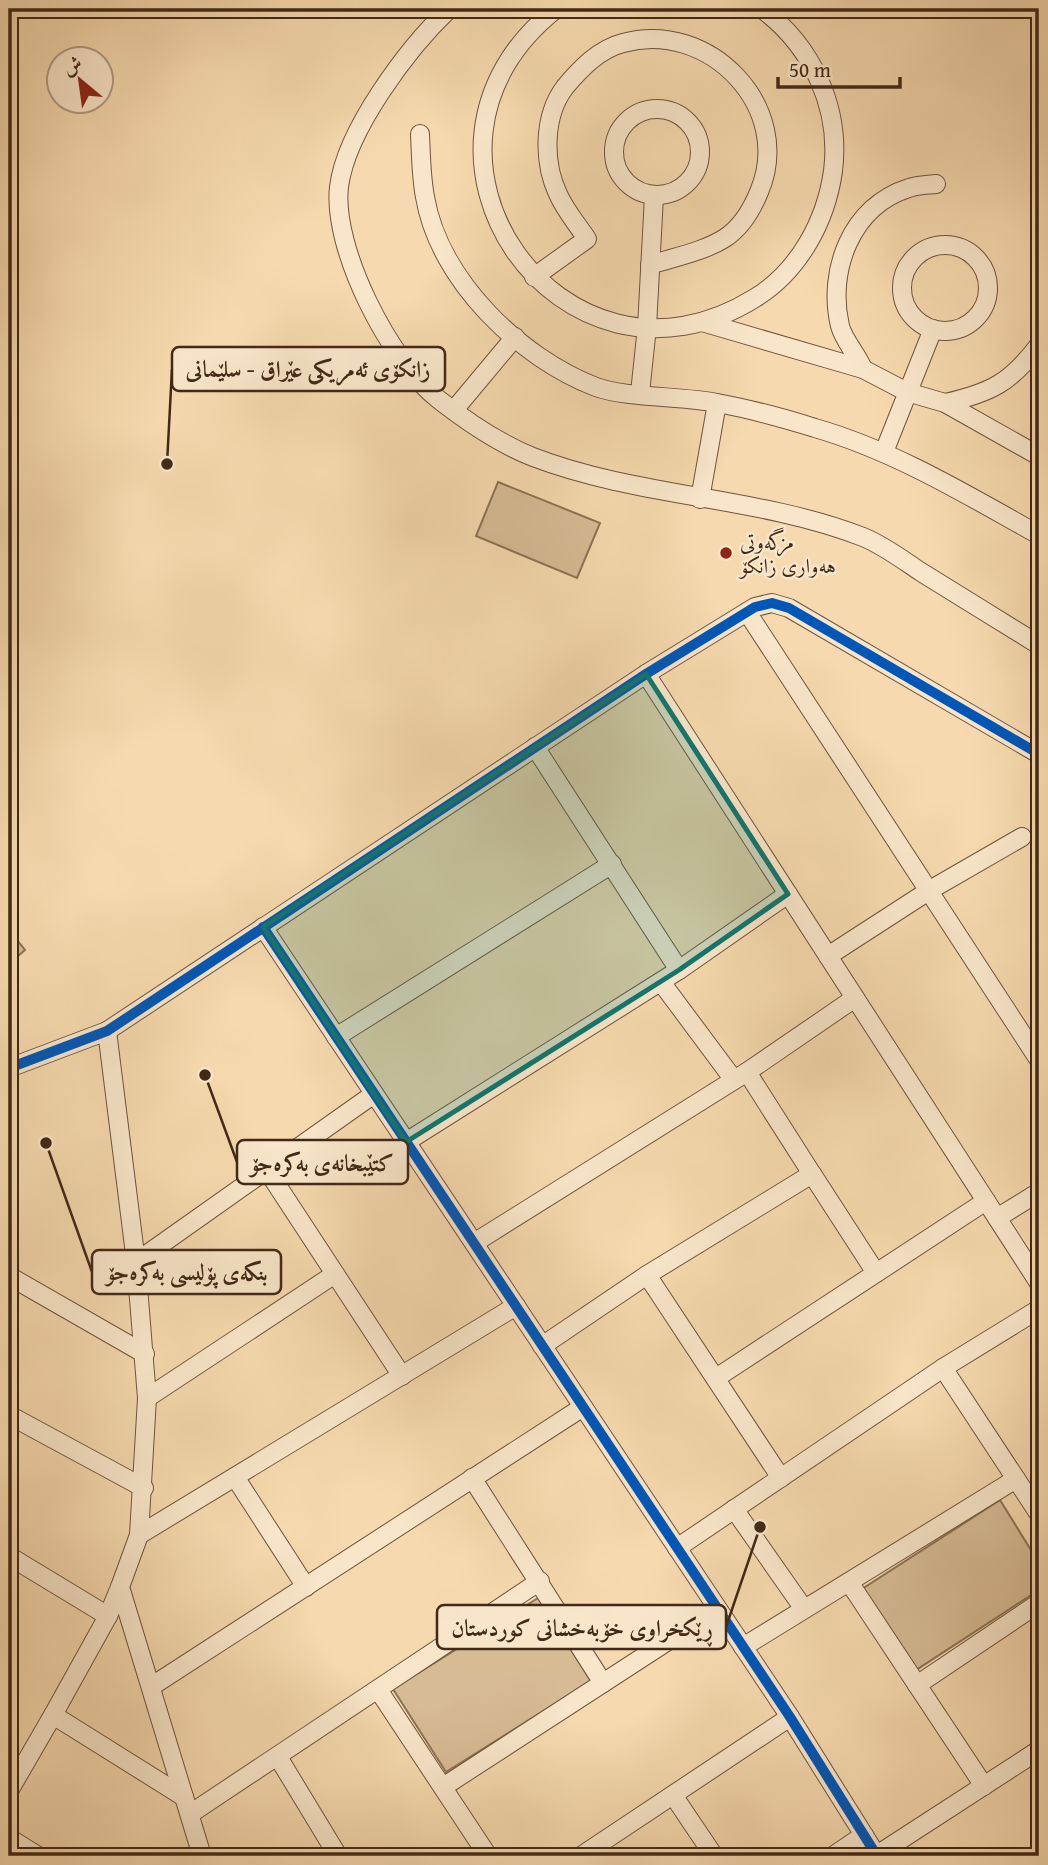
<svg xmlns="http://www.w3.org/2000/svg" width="1048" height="1865" viewBox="0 0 1048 1865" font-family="'Gentium Book Plus',Amiri,serif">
  <rect width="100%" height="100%" fill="#f6d9ae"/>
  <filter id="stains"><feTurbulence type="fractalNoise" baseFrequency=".00286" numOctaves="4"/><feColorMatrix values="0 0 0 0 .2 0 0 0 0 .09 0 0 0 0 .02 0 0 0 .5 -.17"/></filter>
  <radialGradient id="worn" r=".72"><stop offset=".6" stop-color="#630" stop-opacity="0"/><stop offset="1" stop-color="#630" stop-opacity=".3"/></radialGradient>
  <g fill="#d7bb94" stroke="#8c7256" stroke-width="2">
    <path d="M 498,482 L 600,523 L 577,578 L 476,536 Z"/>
    <path d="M 9,930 L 25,950 L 9,964 Z"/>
    <path d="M 1000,1500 L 1039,1563 L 1039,1590 L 916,1670 L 862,1589 Z"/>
    <path d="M 538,1598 L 591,1681 L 446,1772 L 393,1689 Z"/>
  </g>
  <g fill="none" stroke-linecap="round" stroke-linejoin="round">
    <defs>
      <g id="minor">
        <path d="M 449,9 C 408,48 346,130 339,187 C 332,249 390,361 438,399 C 466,421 500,444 533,457 C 640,498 758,496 863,537 C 883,545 903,560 921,572 C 960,596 1000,621 1039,645"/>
        <path d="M 556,9 C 375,151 562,418 755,298 C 799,271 826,221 833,171 C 841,108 812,46 762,9"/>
        <circle cx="657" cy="152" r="43"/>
        <path d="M 420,134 C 421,154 421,176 425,197 C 439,280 520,358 596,387 C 626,398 683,396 717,403 C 750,409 783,418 815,428 C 895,451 967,495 1039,535"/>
        <circle cx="945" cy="288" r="43"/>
        <path d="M 534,277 L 587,239 C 577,224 565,210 558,194 C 543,162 543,116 565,87 C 580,69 599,49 623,43 C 709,19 795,108 759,192 C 752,209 742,227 725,238 C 703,252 674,257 650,265"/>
        <path d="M 702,322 L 863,369 L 907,392 L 945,403 L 1039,456"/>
        <path d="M 863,369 C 857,354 844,341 840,326 C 827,271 851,206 909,188 C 917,185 927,185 936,184"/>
        <path d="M 640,393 L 647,327 L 654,196"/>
        <path d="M 945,403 C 991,393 1011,382 1039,345"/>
        <path d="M 454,410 L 515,337"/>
        <path d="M 884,452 L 933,329"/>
        <path d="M 700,499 L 717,403"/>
        <path d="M 747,612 L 1039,1060"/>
        <path d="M 646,674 L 1039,1283"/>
        <path d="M 263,927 L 790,1717 L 877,1856"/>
        <path d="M 828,956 L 930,890 L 1022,837"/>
        <path d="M 679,970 L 788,894"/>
        <path d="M 661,982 L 734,1080"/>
        <path d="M 107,1031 L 136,1262 L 147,1398 L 139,1535 L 120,1587 L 202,1856"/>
        <path d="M 336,1037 L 612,864"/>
        <path d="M 9,1068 L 107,1031 L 646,674 L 755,607 L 772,603 L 789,608 L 1039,754"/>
        <path d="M 406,1142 L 679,970 L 535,747"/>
        <path d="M 267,1170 L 402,1376"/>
        <path d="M 812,1174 L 876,1273"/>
        <path d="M 997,1218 L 1039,1192"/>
        <path d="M 474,1243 L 747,1072"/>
        <path d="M 136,1262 L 374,1094"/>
        <path d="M 647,1275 L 781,1478"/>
        <path d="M 9,1276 L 145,1354"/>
        <path d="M 542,1346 L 647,1275 L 812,1174 L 747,1072 L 855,998"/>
        <path d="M 716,1378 L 986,1201"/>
        <path d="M 147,1398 L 335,1274"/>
        <path d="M 9,1415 L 144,1488"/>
        <path d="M 235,1477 L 306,1587"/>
        <path d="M 472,1478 L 603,1683"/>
        <path d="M 1016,1479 L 1039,1514"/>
        <path d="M 734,1509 L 804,1609"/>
        <path d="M 139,1535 L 516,1306"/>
        <path d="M 677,1548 L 943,1368"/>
        <path d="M 9,1556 L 108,1616"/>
        <path d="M 849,1582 L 984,1786"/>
        <path d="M 743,1647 L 1016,1479 L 943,1368 L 1039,1309"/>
        <path d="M 917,1685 L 1039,1603"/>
        <path d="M 152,1686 L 583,1407"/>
        <path d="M 379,1691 L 488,1856"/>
        <path d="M 53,1715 L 108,1616 L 120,1587"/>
        <path d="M 278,1757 L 338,1856"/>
        <path d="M 443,1787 L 717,1609"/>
        <path d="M 9,1791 L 53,1715 L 184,1797"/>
        <path d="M 673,1795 L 714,1856"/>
        <path d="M 190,1814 L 540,1581"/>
        <path d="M 9,1838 L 38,1856"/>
        <path d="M 877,1855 L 1039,1750"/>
        <path d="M 581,1856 L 790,1717"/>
        <path d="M 833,1856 L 864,1835"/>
      </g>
    </defs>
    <use href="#minor" stroke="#6f543d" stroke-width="20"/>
    <use href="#minor" stroke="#f9e6ca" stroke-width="18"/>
    <defs>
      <g id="cycleway">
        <path d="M 263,927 L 790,1717 L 877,1856"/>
        <path d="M 9,1068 L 107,1031 L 646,674 L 755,607 L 772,603 L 789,608 L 1039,754"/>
      </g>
    </defs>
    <use href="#cycleway" stroke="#f9e6ca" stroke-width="15"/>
    <use href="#cycleway" stroke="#0057b8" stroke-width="10"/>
  </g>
  <path fill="#0f766e" fill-opacity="0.2" stroke="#0f766e" stroke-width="5" stroke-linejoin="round" d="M 646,674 L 788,894 L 679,970 L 406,1142 L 263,927 Z"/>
  <circle fill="#8f2418" stroke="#f9e6ca" stroke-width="2.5" cx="726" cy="553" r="7"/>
  <g text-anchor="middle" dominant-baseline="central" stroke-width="5" stroke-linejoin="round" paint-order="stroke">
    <g font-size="21" fill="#422817" stroke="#f9e6ca" text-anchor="start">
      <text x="740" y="541">مزگەوتی<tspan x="740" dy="24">هەواری زانکۆ</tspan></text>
    </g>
  </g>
  <path fill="none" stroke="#422817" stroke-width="2.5" d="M167 464L172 369M205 1075L237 1162M46 1143L92 1272M760 1527L726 1627"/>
  <g fill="#422817" stroke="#f9e6ca" stroke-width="2.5">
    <circle cx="167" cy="464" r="7"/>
    <circle cx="205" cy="1075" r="7"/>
    <circle cx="46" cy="1143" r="7"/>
    <circle cx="760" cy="1527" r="7"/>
  </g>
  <g fill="#f9e6ca" stroke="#422817" stroke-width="2.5">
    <rect x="172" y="347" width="273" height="44" rx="7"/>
    <rect x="237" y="1140" width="171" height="44" rx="7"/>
    <rect x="92" y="1250" width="189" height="44" rx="7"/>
    <rect x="437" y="1605" width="289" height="44" rx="7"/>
  </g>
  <g font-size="23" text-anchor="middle" font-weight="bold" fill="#422817">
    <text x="308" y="377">زانکۆی ئەمریکی عێراق - سلێمانی</text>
    <text x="322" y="1171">کتێبخانەی بەکرەجۆ</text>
    <text x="187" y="1280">بنکەی پۆلیسی بەکرەجۆ</text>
    <text x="582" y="1636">ڕێکخراوی خۆبەخشانی کوردستان</text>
  </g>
  <rect width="1048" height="1865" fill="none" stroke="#f6d9ae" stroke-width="35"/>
  <rect x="10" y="10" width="1027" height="1844" fill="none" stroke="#422817" stroke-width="3.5"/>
  <rect x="18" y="18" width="1013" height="1830" fill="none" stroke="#422817" stroke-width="2"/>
  <g transform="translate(80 80) rotate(331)"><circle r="33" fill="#f9e6ca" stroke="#b09a82" stroke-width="2"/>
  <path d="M0-5L12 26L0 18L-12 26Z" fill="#8f2418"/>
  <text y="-10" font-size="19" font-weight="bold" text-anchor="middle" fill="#422817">ش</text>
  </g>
  <path d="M778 77v10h122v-10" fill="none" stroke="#422817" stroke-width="3.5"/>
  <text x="789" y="77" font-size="21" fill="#422817" stroke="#f9e6ca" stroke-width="5" paint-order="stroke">50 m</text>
  <rect width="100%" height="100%" filter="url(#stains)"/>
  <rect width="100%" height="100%" fill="url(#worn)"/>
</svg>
